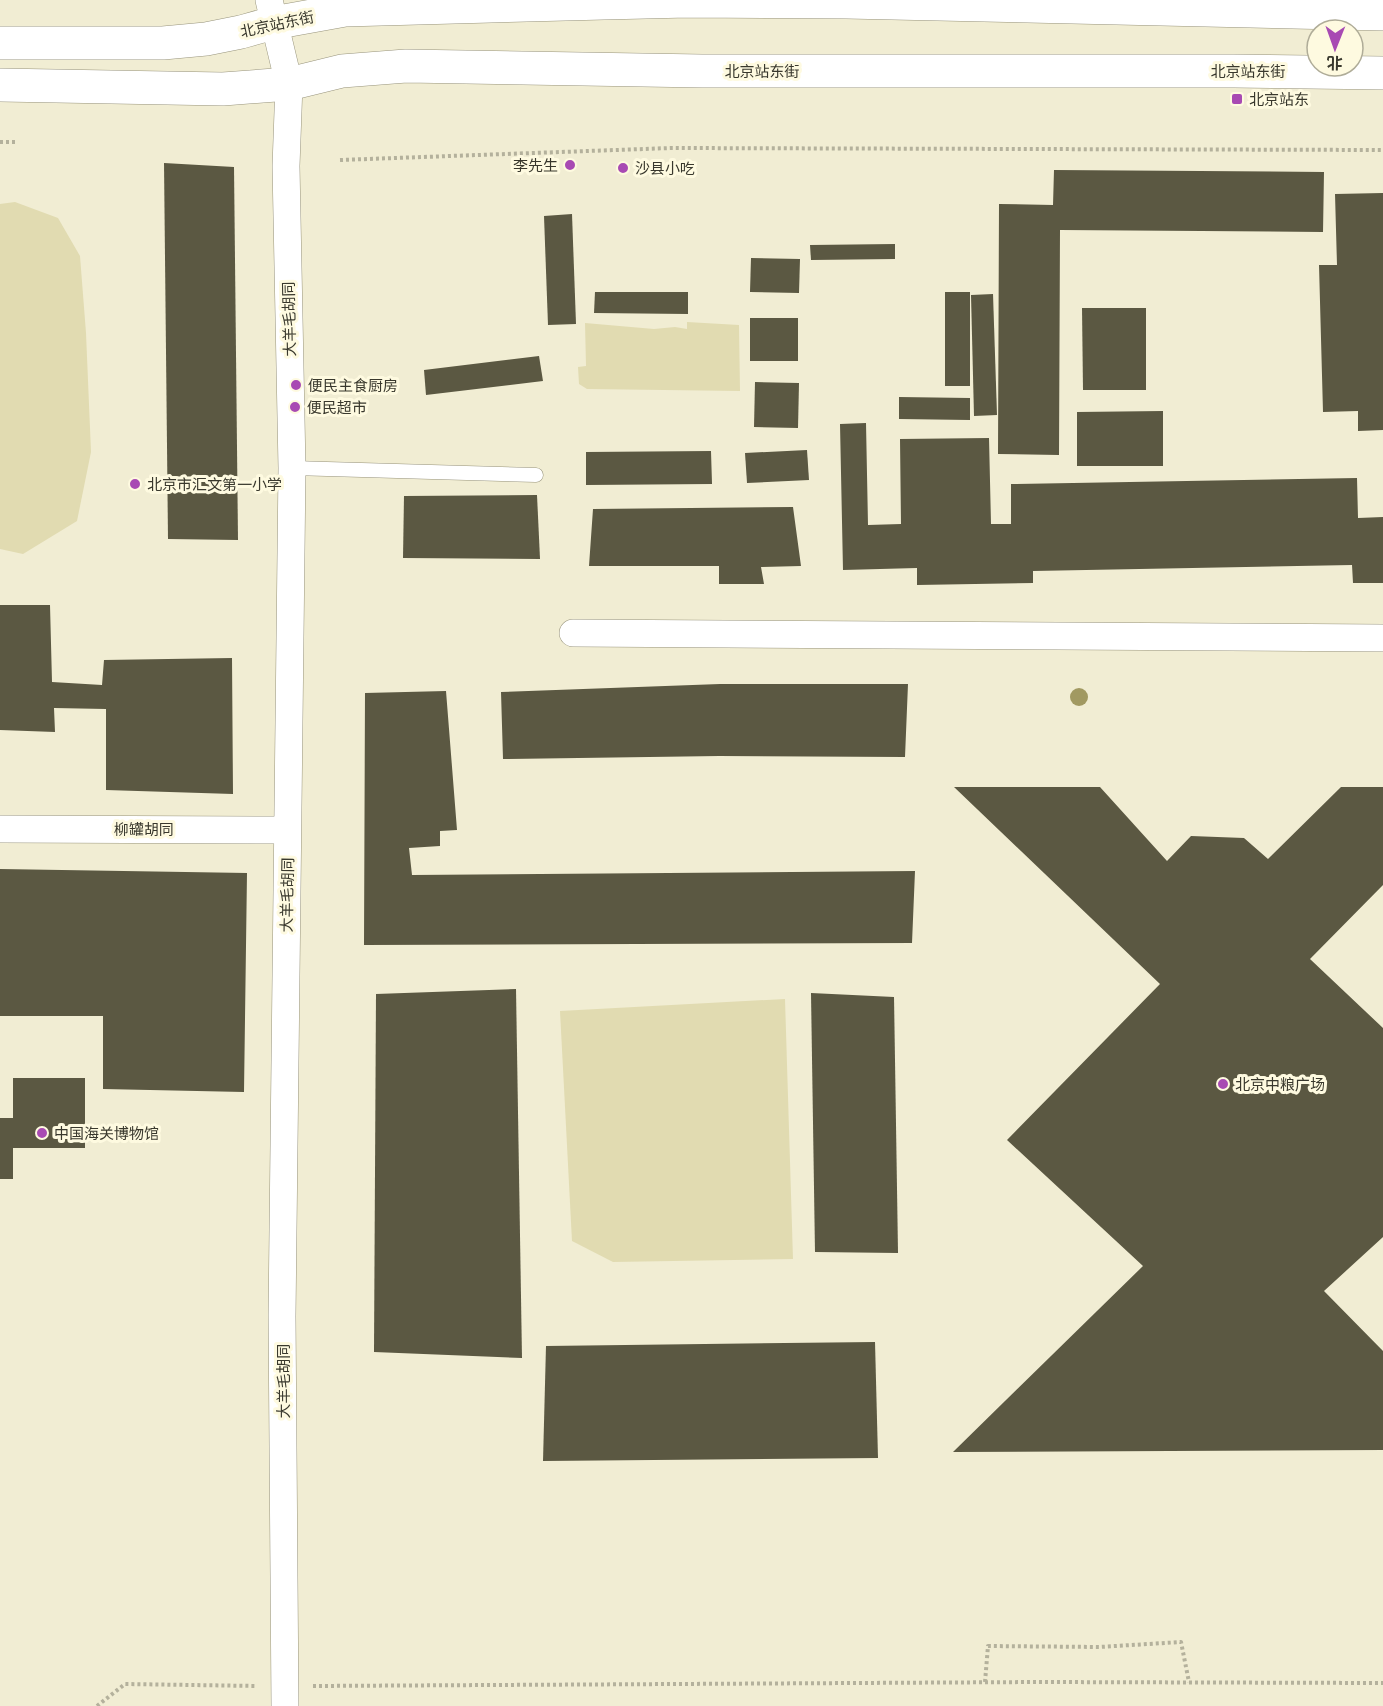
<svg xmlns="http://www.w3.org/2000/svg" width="1383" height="1706" viewBox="0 0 1383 1706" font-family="Montserrat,'Noto Sans SC',sans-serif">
  <rect width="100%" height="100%" fill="#f1edd3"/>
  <g fill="#e1dbb1">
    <path d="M 15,202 L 58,218 L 80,256 L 86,333 L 91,452 L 77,521 L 23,554 L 0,549 L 0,204 Z"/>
    <path d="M 687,322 L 739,325 L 740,391 L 587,389 L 579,384 L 578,367 L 586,366 L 585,323 L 654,329 L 675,327 L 687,329 Z"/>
    <path d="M 785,999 L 793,1259 L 613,1262 L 572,1241 L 560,1011 Z"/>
  </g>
  <g fill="#5b5842">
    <path d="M 164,163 L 234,167 L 238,540 L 168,539 Z"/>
    <path d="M 1054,170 L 1324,172 L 1323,232 L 1060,230 L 1059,455 L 998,454 L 999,204 L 1053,205 Z"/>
    <path d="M 1383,193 L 1383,430 L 1358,431 L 1358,411 L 1323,412 L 1319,265 L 1337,265 L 1335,194 Z"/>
    <path d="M 572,214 L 576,324 L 548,325 L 544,216 Z"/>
    <path d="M 895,244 L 895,259 L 811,260 L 810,245 Z"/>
    <path d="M 751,258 L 800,259 L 799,293 L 750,292 Z"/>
    <path d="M 595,292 L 688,292 L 688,314 L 594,313 Z"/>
    <rect x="945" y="292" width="25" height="94"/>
    <path d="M 993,294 L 997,415 L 974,416 L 971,295 Z"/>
    <path d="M 1082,308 L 1146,308 L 1146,390 L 1083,390 Z"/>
    <rect x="750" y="318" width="48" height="43"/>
    <path d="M 539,356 L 543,381 L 426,395 L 424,370 Z"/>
    <path d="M 755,382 L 799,383 L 798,428 L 754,427 Z"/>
    <path d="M 899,397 L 970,398 L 970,420 L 899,419 Z"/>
    <path d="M 1163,411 L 1163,466 L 1077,466 L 1077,412 Z"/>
    <path d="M 866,423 L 868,525 L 901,524 L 900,439 L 989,438 L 991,524 L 1011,524 L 1011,484 L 1357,478 L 1358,518 L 1383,517 L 1383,583 L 1353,583 L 1352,565 L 1033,571 L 1033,583 L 917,585 L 917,568 L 843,570 L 840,424 Z"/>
    <path d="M 807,450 L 809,480 L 747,483 L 745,453 Z"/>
    <path d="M 711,451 L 712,484 L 586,485 L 586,452 Z"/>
    <path d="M 537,495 L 540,559 L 403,558 L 404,496 Z"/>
    <path d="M 793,507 L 801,566 L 761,567 L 764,584 L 719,584 L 719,566 L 589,566 L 593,509 Z"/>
    <path d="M 0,605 L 50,605 L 52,682 L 102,685 L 104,660 L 232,658 L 233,794 L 106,790 L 106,709 L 54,708 L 55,732 L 0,730 Z"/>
    <path d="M 720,684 L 908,684 L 905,757 L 719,756 L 503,759 L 501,692 Z"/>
    <path d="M 446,691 L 457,830 L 440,831 L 440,846 L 409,848 L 412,875 L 915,871 L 912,943 L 364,945 L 365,693 Z"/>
    <path d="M 954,787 L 1100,787 L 1167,861 L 1191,836 L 1244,838 L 1268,859 L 1341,787 L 1383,787 L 1383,885 L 1310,959 L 1383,1028 L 1383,1237 L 1324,1291 L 1383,1351 L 1383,1450 L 953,1452 L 1143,1266 L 1007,1140 L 1160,984 Z"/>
    <path d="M 0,869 L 247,873 L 244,1092 L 103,1089 L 103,1016 L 0,1016 Z"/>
    <path d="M 516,989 L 522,1358 L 374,1352 L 376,994 Z"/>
    <path d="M 811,993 L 894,997 L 898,1253 L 815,1252 Z"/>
    <path d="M 13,1078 L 85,1078 L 85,1148 L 13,1148 L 13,1179 L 0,1179 L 0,1118 L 13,1118 Z"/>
    <path d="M 875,1342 L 878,1458 L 543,1461 L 546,1346 Z"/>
  </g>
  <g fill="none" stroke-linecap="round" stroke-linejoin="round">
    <defs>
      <path id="lane" d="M 292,468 L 536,475"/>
      <g id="street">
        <path d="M 269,0 L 289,84 L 286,166 L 292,468 L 282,1316 L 285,1706"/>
        <path d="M 573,633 L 1383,638"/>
        <path d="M 0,829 L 287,830"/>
      </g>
      <g id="secondary">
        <path d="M 0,43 L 163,43 L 206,39 L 241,32 L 273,23 L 345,10 L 604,3 L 688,1 L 846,2 L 1383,14"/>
        <path d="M 0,85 L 223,89 L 289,84 L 342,71 L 406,66 L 702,71 L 1234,71 L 1383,73"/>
      </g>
    </defs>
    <use href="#lane" stroke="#98947c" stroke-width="15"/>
    <use href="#street" stroke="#98947c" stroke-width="28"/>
    <use href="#secondary" stroke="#98947c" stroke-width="34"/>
    <g stroke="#b4b19c" stroke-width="4" stroke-dasharray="3 3" stroke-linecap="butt">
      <path d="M 0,142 L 18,142"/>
      <path d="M 340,160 L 671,148 L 1383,150"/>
      <path d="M 985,1682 L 988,1646 L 1099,1647 L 1181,1642 L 1189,1682"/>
      <path d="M 313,1686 L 1038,1682 L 1383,1683"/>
      <path d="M 97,1706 L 125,1684 L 257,1686"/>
    </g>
    <use href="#lane" stroke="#fff" stroke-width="14"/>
    <use href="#street" stroke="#fff" stroke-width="27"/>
    <use href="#secondary" stroke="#fff" stroke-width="33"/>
  </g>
  <circle fill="#a19961" cx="1079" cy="697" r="9"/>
  <g fill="#a84ab3" stroke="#fefae0" stroke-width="2">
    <rect x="1231" y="93" width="12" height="12" rx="3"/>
    <circle cx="570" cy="165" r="6"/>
    <circle cx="623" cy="168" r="6"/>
    <circle cx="296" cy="385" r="6"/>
    <circle cx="295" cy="407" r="6"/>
    <circle cx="135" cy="484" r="6"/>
    <circle cx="1223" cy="1084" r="6"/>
    <circle cx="42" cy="1133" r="6"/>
  </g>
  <g text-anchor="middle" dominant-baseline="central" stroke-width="6" stroke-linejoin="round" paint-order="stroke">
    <g font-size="15" fill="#39382d" stroke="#fefae0">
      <text transform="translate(277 24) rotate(-12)">北京站东街</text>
      <text x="762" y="71">北京站东街</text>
      <text x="1248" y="71">北京站东街</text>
      <text transform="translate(289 319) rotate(-91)">大羊毛胡同</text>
      <text x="144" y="829">柳罐胡同</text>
      <text transform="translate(287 895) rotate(-89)">大羊毛胡同</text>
      <text transform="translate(283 1381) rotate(-90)">大羊毛胡同</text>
    </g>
    <g font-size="15" fill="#39382d" stroke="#fefae0" text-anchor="start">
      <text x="1249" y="99">北京站东</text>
      <text x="558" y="165" text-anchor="end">李先生</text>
      <text x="635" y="168">沙县小吃</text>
      <text x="308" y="385">便民主食厨房</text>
      <text x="307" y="407">便民超市</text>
      <text x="147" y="484">北京市汇文第一小学</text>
      <text x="1235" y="1084">北京中粮广场</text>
      <text x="54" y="1133">中国海关博物馆</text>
    </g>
  </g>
  <g transform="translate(1335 48) rotate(181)"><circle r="28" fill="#fefae0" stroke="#afac98" stroke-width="1.5"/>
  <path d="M0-4.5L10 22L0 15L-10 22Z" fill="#a84ab3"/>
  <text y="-9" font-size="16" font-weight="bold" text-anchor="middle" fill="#39382d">北</text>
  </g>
</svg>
